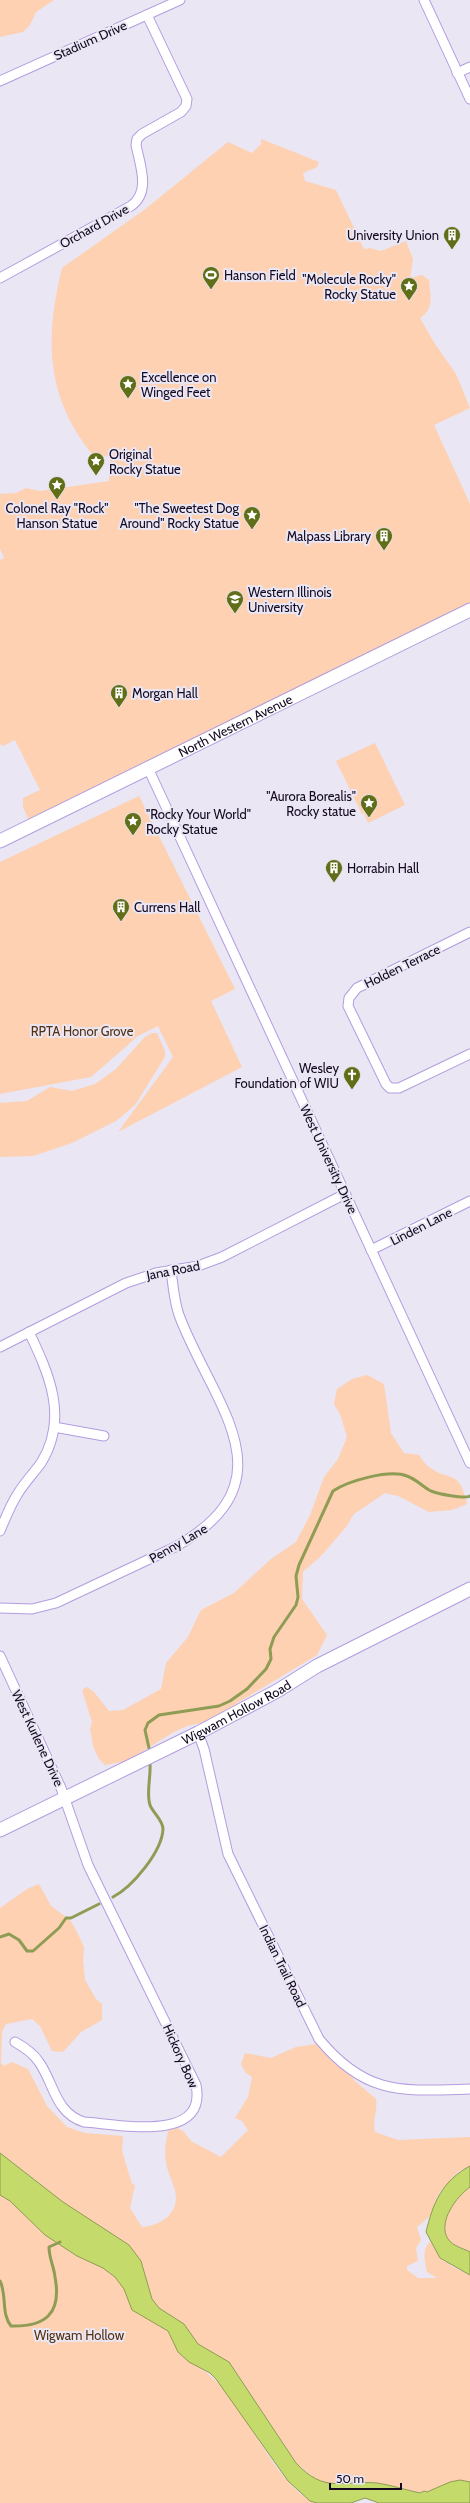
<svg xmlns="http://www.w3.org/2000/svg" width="470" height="2503" viewBox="0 0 470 2503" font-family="Cabin,sans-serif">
  <rect width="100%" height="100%" fill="#eae6f4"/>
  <g fill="#fdd1b1" fill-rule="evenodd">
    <path d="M 0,0 L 54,0 L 36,12 L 30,25 L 23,32 L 0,37 Z"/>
    <path d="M 261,139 L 319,162 L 317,167 L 303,173 L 305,181 L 336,190 L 364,249 L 370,248 L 381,251 L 406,241 L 413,259 L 410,278 L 422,275 L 429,280 C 430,295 435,308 420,318 L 435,344 L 456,374 L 470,408 L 434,425 L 470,504 L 470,609 L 31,825 L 23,807 L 23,798 L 40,790 L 15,740 L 3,746 L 0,744 L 0,560 L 4,558 L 0,549 L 0,494 L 16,493 L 26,488 L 40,491 L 109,481 L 110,457 L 92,454 C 45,395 45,338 62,268 L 144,210 L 228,142 L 252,153 L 261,144 Z"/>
    <path d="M 375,743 L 405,805 L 368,823 L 364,813 L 362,814 L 336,761 Z"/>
    <path d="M 139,796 L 235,989 L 211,1001 L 242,1067 L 118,1132 L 173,1057 L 158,1026 L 138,1036 L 91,1077 L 0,1094 L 0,862 Z"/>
    <path d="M 152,1033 L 157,1033 L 165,1051 L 165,1057 L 135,1105 L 116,1121 L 72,1143 L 33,1156 L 0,1157 L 0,1103 L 27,1101 L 50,1087 L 72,1091 L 95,1084 L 116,1069 L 145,1037 Z"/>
    <path d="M 367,1375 L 384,1384 L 391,1433 L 404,1453 L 419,1455 C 422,1459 425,1464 429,1467 C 451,1483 459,1468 467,1504 L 452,1510 L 429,1512 L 398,1496 L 385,1493 L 354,1514 L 346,1527 L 322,1555 L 303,1572 L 302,1599 L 327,1635 L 317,1655 L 206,1722 L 187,1726 L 172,1733 L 127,1761 L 105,1765 L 99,1759 L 93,1746 L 90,1729 L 92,1722 L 82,1690 L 87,1687 L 94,1692 L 109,1711 L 123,1710 L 161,1689 L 166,1663 L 188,1637 L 201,1610 L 234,1593 L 271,1559 L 296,1542 L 310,1515 L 324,1477 L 338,1459 L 347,1437 L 340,1414 L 334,1404 L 337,1389 L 352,1379 Z"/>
    <path d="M 39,1884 L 51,1906 L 70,1920 L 75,1928 L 84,1947 L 83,1960 L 85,1980 L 96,1999 L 102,2004 L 102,2020 L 81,2032 L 63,2052 L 52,2051 L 40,2026 L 32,2019 L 6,2024 L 2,2032 L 1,2063 L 4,2066 L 12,2062 L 28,2069 L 47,2106 L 67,2127 L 85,2133 L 123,2136 L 122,2151 L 132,2184 L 135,2185 L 130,2208 L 142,2227 C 158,2226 176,2216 176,2198 C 176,2186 167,2173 166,2162 C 164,2152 166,2141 168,2131 L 177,2128 L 183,2131 L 191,2141 L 221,2157 L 248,2130 L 242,2121 L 235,2118 L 248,2097 L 252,2077 L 246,2073 L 241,2064 L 245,2053 L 271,2058 L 296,2047 L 323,2043 L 355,2081 L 376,2099 C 378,2111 372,2119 375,2132 L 398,2140 L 470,2137 L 470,2166 L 458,2172 L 439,2193 L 430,2216 L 417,2227 L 421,2240 L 416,2248 L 418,2261 L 407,2266 L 407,2270 L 418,2278 L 437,2278 L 427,2272 C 425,2261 421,2250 431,2241 L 444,2262 L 448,2262 L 451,2266 L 470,2275 L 470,2482 L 460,2480 L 450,2482 L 427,2492 L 420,2493 L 379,2483 L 352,2482 L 338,2486 L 316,2480 L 296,2463 L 229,2362 L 196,2366 C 244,2390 270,2487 317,2503 L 0,2503 L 0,2195 L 3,2196 L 0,2164 L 0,1908 L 27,1889 ZM 118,2237 L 141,2261 L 152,2299 L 159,2308 L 184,2324 L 159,2313 Z"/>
    <path d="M 470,2187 L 470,2252 C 462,2248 453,2246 448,2239 C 437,2222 457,2196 470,2187 Z"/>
  </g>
  <g fill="#c4da6a" stroke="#8f9c54">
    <path d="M 0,2153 L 63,2202 L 129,2245 L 141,2261 L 152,2299 L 159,2308 L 184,2324 L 198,2344 L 229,2362 L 296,2463 C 325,2494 341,2480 377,2483 C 391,2485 406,2490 420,2493 L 424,2491 L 427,2492 L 450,2482 L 460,2480 L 470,2482 L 470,2503 L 379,2503 L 365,2498 L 351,2503 L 317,2503 L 310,2501 L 288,2481 L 216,2379 L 210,2373 L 189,2362 L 178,2352 L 168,2331 L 132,2310 L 124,2289 L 115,2277 L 103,2268 L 77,2256 L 45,2235 L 10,2201 L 0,2195 Z"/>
    <path d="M 470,2166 L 470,2187 C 457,2196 437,2222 448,2239 C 453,2246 462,2248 470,2252 L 470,2275 L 440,2258 L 426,2232 C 433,2203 442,2181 470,2166 Z"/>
  </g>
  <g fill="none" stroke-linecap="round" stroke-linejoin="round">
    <g stroke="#8f9c54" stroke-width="3">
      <path d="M 149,1748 L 145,1730 L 148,1723 L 159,1715 L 219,1706 L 230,1701 L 247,1689 L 266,1669 L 271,1659 L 270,1649 L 274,1637 L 296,1605 L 298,1597 L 296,1576 L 299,1565 L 333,1491 C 348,1481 389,1469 407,1476 C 416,1479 423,1487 431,1491 C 438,1494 464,1499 470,1496"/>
      <path d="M 113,1897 C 132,1887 162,1852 163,1829 C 163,1820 153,1813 150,1805 C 146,1793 151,1777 150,1764"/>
      <path d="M 0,1937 L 9,1934 L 19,1940 L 27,1951 L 33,1951 L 59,1928 L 66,1918 L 71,1918 L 99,1904"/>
      <path d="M 0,2281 C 7,2295 1,2314 11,2326 C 45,2327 62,2314 55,2277 C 54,2267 49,2258 49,2247 L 60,2242"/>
    </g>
    <defs>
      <g id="street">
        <path d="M 424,0 L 470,99"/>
        <path d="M 457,73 L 470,67"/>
        <path d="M 0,81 L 180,0"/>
        <path d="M 0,278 L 131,206 C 151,192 140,165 136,145 L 137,139 L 142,134 L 181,112 L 186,106 L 187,99 L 147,15"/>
        <path d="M 148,768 L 470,1463"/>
        <path d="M 470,932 L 357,988 L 349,998 L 348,1006 L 386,1084 L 390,1088 L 399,1088 L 470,1054"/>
        <path d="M 371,1250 L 470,1201"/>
        <path d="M 0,1347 L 126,1283 L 156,1273 L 198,1266 L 222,1257 L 345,1194"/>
        <path d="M 54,1427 L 104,1436"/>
        <path d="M 0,1531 C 5,1519 10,1506 17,1495 C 24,1483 33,1474 41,1463 C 69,1418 49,1374 29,1332"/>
        <path d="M 0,1608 L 32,1609 L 56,1603 L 175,1547 C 295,1480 212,1404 179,1315 C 174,1301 173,1285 171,1270"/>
        <path d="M 0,1656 L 61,1788 L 88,1865 L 196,2085 C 208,2144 117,2124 84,2122 C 55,2113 54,2083 39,2062 C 33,2053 24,2047 15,2042"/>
        <path d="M 198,1733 L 204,1749 L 228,1854 L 319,2039 C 366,2096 402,2091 470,2089"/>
      </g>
      <g id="secondary">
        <path id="s1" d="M 0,841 L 470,610"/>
        <path id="s2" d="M 0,1830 L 198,1733 L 277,1691 L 317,1666 L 470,1589"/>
      </g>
    </defs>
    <use href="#street" stroke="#b29ddf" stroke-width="11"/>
    <use href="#secondary" stroke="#b29ddf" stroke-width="15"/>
    <use href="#street" stroke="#fff" stroke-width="9"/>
    <use href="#secondary" stroke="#fff" stroke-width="13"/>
  </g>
  <defs>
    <symbol id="building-pin" viewBox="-11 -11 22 30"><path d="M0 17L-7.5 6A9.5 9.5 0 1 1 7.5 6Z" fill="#606e18" stroke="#eae6f4"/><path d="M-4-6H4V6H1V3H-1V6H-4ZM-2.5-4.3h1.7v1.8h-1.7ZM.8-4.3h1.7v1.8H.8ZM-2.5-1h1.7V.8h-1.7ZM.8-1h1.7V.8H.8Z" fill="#fff"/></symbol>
    <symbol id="stadium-pin" viewBox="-11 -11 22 30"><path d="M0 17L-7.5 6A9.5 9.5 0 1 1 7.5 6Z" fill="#606e18" stroke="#eae6f4"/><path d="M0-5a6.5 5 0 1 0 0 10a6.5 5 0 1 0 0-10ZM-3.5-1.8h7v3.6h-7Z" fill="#fff"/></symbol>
    <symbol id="sight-pin" viewBox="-11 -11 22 30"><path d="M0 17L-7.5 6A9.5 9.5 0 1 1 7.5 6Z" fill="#606e18" stroke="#eae6f4"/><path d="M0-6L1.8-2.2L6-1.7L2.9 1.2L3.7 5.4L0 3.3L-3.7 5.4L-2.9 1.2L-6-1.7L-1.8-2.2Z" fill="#fff"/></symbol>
    <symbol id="university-pin" viewBox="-11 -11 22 30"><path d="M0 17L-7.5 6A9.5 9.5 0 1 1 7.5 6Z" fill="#606e18" stroke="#eae6f4"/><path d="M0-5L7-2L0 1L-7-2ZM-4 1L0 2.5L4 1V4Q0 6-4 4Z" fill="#fff"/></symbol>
    <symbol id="church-pin" viewBox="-11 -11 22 30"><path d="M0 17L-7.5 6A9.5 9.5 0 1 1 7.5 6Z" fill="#606e18" stroke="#eae6f4"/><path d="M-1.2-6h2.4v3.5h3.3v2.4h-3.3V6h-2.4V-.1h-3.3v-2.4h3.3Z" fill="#fff"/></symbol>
  </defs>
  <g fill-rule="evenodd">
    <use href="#building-pin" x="442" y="225" width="20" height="27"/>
    <use href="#stadium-pin" x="201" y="265" width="20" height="27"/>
    <use href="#sight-pin" x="399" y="276" width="20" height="27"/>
    <use href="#sight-pin" x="118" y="374" width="20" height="27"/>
    <use href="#sight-pin" x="86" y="451" width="20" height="27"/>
    <use href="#sight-pin" x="47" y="475" width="20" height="27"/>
    <use href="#sight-pin" x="242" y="505" width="20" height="27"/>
    <use href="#building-pin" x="374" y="526" width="20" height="27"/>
    <use href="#university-pin" x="225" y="589" width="20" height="27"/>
    <use href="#building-pin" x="109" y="683" width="20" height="27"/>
    <use href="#sight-pin" x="359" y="793" width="20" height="27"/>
    <use href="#sight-pin" x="123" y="811" width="20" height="27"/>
    <use href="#building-pin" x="324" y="858" width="20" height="27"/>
    <use href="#building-pin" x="111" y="897" width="20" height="27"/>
    <use href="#church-pin" x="342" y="1065" width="20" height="27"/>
  </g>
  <g text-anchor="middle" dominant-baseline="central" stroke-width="4" stroke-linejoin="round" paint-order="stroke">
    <g font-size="13" fill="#130a21" stroke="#eae6f4">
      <text transform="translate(90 40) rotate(-24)">Stadium Drive</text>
      <text transform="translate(94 226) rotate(-29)">Orchard Drive</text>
      <text stroke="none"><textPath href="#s1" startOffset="262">North Western Avenue</textPath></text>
      <text transform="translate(402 966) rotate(-26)">Holden Terrace</text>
      <text transform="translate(329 1159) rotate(65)">West University Drive</text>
      <text transform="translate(421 1226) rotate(-27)">Linden Lane</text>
      <text transform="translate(173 1270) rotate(-11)">Jana Road</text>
      <text transform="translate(178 1543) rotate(-30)">Penny Lane</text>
      <text stroke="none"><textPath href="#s2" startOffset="264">Wigwam Hollow Road</textPath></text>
      <text transform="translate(38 1738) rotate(65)">West Kurlene Drive</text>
      <text transform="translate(283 1966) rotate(64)">Indian Trail Road</text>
      <text transform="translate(181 2056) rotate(66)">Hickory Bow</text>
    </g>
    <g font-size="13" fill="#130a21" stroke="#eae6f4" text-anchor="start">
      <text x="439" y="235" text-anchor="end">University Union</text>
      <text x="224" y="275">Hanson Field</text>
      <text x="396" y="279" text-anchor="end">"Molecule Rocky"<tspan x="396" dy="15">Rocky Statue</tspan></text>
      <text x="141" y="377">Excellence on<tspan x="141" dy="15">Winged Feet</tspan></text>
      <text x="109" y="454">Original<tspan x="109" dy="15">Rocky Statue</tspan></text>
      <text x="57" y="508" text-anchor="middle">Colonel Ray "Rock"<tspan x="57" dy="15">Hanson Statue</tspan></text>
      <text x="239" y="508" text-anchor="end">"The Sweetest Dog<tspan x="239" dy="15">Around" Rocky Statue</tspan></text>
      <text x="371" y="536" text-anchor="end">Malpass Library</text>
      <text x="248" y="592">Western Illinois<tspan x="248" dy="15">University</tspan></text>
      <text x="132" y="693">Morgan Hall</text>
      <text x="356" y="796" text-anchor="end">"Aurora Borealis"<tspan x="356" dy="15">Rocky statue</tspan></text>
      <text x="146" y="814">"Rocky Your World"<tspan x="146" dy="15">Rocky Statue</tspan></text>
      <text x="347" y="868">Horrabin Hall</text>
      <text x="134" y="907">Currens Hall</text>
      <text x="339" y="1068" text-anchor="end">Wesley<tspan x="339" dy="15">Foundation of WIU</tspan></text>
    </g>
    <g font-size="13" fill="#533010" stroke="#eae6f4">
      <text x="82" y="1031">RPTA Honor Grove</text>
      <text x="79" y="2335">Wigwam Hollow</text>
    </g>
  </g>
  <path d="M330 2483v6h71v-6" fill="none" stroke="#130a21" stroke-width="2"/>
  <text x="336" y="2483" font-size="12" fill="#130a21" stroke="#eae6f4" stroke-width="3" paint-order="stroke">50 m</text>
</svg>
